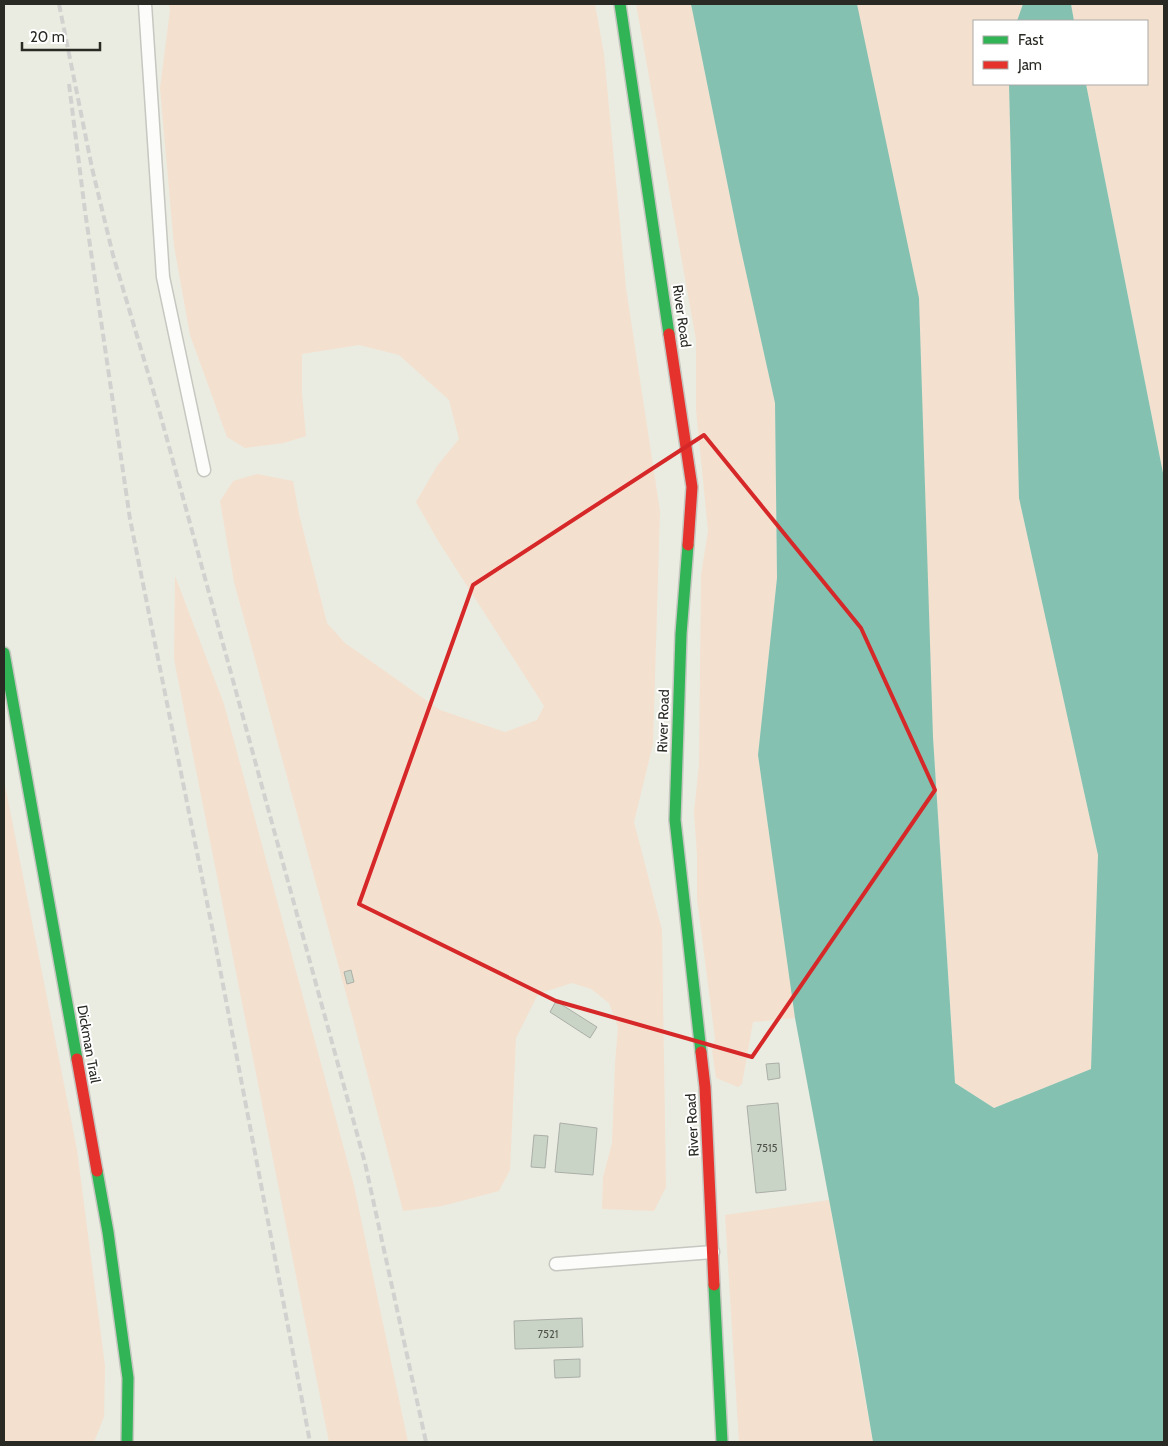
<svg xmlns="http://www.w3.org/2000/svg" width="1168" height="1446" viewBox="0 0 1168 1446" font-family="Cabin,sans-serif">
  <rect width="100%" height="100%" fill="#eaece1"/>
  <g fill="#f4e0cf">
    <path d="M 169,4 L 595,4 L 604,54 L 626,288 L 660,511 L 653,744 L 634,822 L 662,930 L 666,1187 L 654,1211 L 602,1209 L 603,1177 L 612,1143 L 615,1063 L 618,1027 L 609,1003 L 591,989 L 572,983 L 538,994 L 516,1038 L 510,1170 L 499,1191 L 442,1206 L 403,1211 L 354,1023 L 234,582 L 220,501 L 233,481 L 257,474 L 293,481 L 299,514 L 327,623 L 345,643 L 440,710 L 505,732 L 537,720 L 544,706 L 437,539 L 416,502 L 437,466 L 459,439 L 449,400 L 399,355 L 359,345 L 302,354 L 302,394 L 306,436 L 284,443 L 245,448 L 227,437 L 190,335 L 174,246 L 160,88 L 170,10 Z"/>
    <path d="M 636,4 L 691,4 L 739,241 L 775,403 L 777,578 L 758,755 L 795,1018 L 753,1022 L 742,1084 L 738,1087 L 716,1078 L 712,1050 L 715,1039 L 697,899 L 697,856 L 694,812 L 699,764 L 701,575 L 708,531 L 696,410 L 696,340 Z"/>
    <path d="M 857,4 L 1023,4 L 1017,21 L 974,21 L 974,84 L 1009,84 L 1019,498 L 1098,855 L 1091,1069 L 994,1108 L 955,1083 L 933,737 Z"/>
    <path d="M 1071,4 L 1164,4 L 1164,478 L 1086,84 L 1147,84 L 1147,21 L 1074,21 Z"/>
    <path d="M 175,576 L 224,704 L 354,1186 L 408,1442 L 329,1442 L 174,659 Z"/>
    <path d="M 4,780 L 77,1150 L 105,1366 L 104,1417 L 94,1442 L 4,1442 Z"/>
    <path d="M 829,1200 L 873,1442 L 739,1442 L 725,1215 Z"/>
  </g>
  <g fill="#85c1b1">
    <path d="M 691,4 L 857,4 L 919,298 L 933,737 L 955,1083 L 994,1108 L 1091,1069 L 1098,855 L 1019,498 L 1009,84 L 1086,84 L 1164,478 L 1164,1442 L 873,1442 L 858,1354 L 795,1018 L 758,755 L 777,578 L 775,403 L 739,241 Z"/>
    <path d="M 1023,4 L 1071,4 L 1074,21 L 1017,21 Z"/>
  </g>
  <g fill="#c9d4c6" stroke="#aaaea7">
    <path d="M 351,970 L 354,982 L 347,984 L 344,972 Z"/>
    <path d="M 556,1001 L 597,1027 L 590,1038 L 550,1012 Z"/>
    <path d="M 779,1063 L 780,1078 L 768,1080 L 766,1064 Z"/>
    <path d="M 778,1103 L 786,1190 L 756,1193 L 747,1106 Z"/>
    <path d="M 560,1123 L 597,1128 L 593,1175 L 555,1172 Z"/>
    <path d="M 534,1135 L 548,1136 L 545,1168 L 531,1167 Z"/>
    <path d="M 582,1318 L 583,1347 L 515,1349 L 514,1321 Z"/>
    <path d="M 580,1359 L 580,1377 L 555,1378 L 554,1360 Z"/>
  </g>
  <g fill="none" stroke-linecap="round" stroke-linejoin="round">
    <defs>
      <g id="lane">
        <path d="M 145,4 L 163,277 L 204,470"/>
        <path d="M 556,1264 L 713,1252"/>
      </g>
      <g id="fast">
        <path d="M 620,4 L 669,334"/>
        <path d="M 688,545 L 681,634 L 675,820 L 701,1052"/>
        <path d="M 4,653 L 77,1059"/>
        <path d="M 97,1171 L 108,1232 L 128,1378 L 127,1442"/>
        <path d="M 714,1285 L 722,1442"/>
      </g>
      <g id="jam">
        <path d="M 669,334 L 692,487 L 688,545"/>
        <path d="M 701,1052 L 705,1087 L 714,1285"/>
        <path d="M 77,1059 L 97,1171"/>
      </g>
    </defs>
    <use href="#lane" stroke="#c6c7c0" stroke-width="15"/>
    <use href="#fast" stroke="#c6c7c0" stroke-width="14"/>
    <use href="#jam" stroke="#c6c7c0" stroke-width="14"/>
    <use href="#lane" stroke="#fcfcfa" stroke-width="12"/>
    <use href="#fast" stroke="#30b455" stroke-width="11"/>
    <use href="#jam" stroke="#e5322d" stroke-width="11"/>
    <g stroke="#d1d2cf" stroke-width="4" stroke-dasharray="8 4" stroke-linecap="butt">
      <path d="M 59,4 L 92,168 L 113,255 L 159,410 L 365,1163 L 426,1442"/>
      <path d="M 69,84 L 85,211 L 130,519 L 213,932 L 310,1442"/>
    </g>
  </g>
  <path fill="none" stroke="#d62828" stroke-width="4" stroke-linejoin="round" d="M 704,435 L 861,628 L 935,790 L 752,1057 L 556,1001 L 359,904 L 473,585 Z"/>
  <g text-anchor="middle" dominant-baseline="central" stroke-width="4" stroke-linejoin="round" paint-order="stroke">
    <g font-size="11" fill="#51544c">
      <text x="767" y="1148">7515</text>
      <text x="548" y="1334">7521</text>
    </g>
    <g font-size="14" fill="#292a24" stroke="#fff">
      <text transform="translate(682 316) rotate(82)">River Road</text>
      <text transform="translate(663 721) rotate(-88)">River Road</text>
      <text transform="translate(89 1044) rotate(80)">Dickman Trail</text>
      <text transform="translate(692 1125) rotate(-93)">River Road</text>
    </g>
  </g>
  <rect width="1168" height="1446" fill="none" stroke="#292a24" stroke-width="10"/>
  <rect x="973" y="20" width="175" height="65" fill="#ffffff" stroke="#a9aaa7"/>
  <rect x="983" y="36" width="25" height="8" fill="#30b455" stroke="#a9aaa7"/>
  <text x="1018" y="45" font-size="15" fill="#292a24">Fast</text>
  <rect x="983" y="61" width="25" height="8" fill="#e5322d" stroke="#a9aaa7"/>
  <text x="1018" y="70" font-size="15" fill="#292a24">Jam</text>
  <path d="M22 42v8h78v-8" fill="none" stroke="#292a24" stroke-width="2.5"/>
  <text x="30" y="42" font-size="15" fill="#292a24" stroke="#ffffff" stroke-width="4" paint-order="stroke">20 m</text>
</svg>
